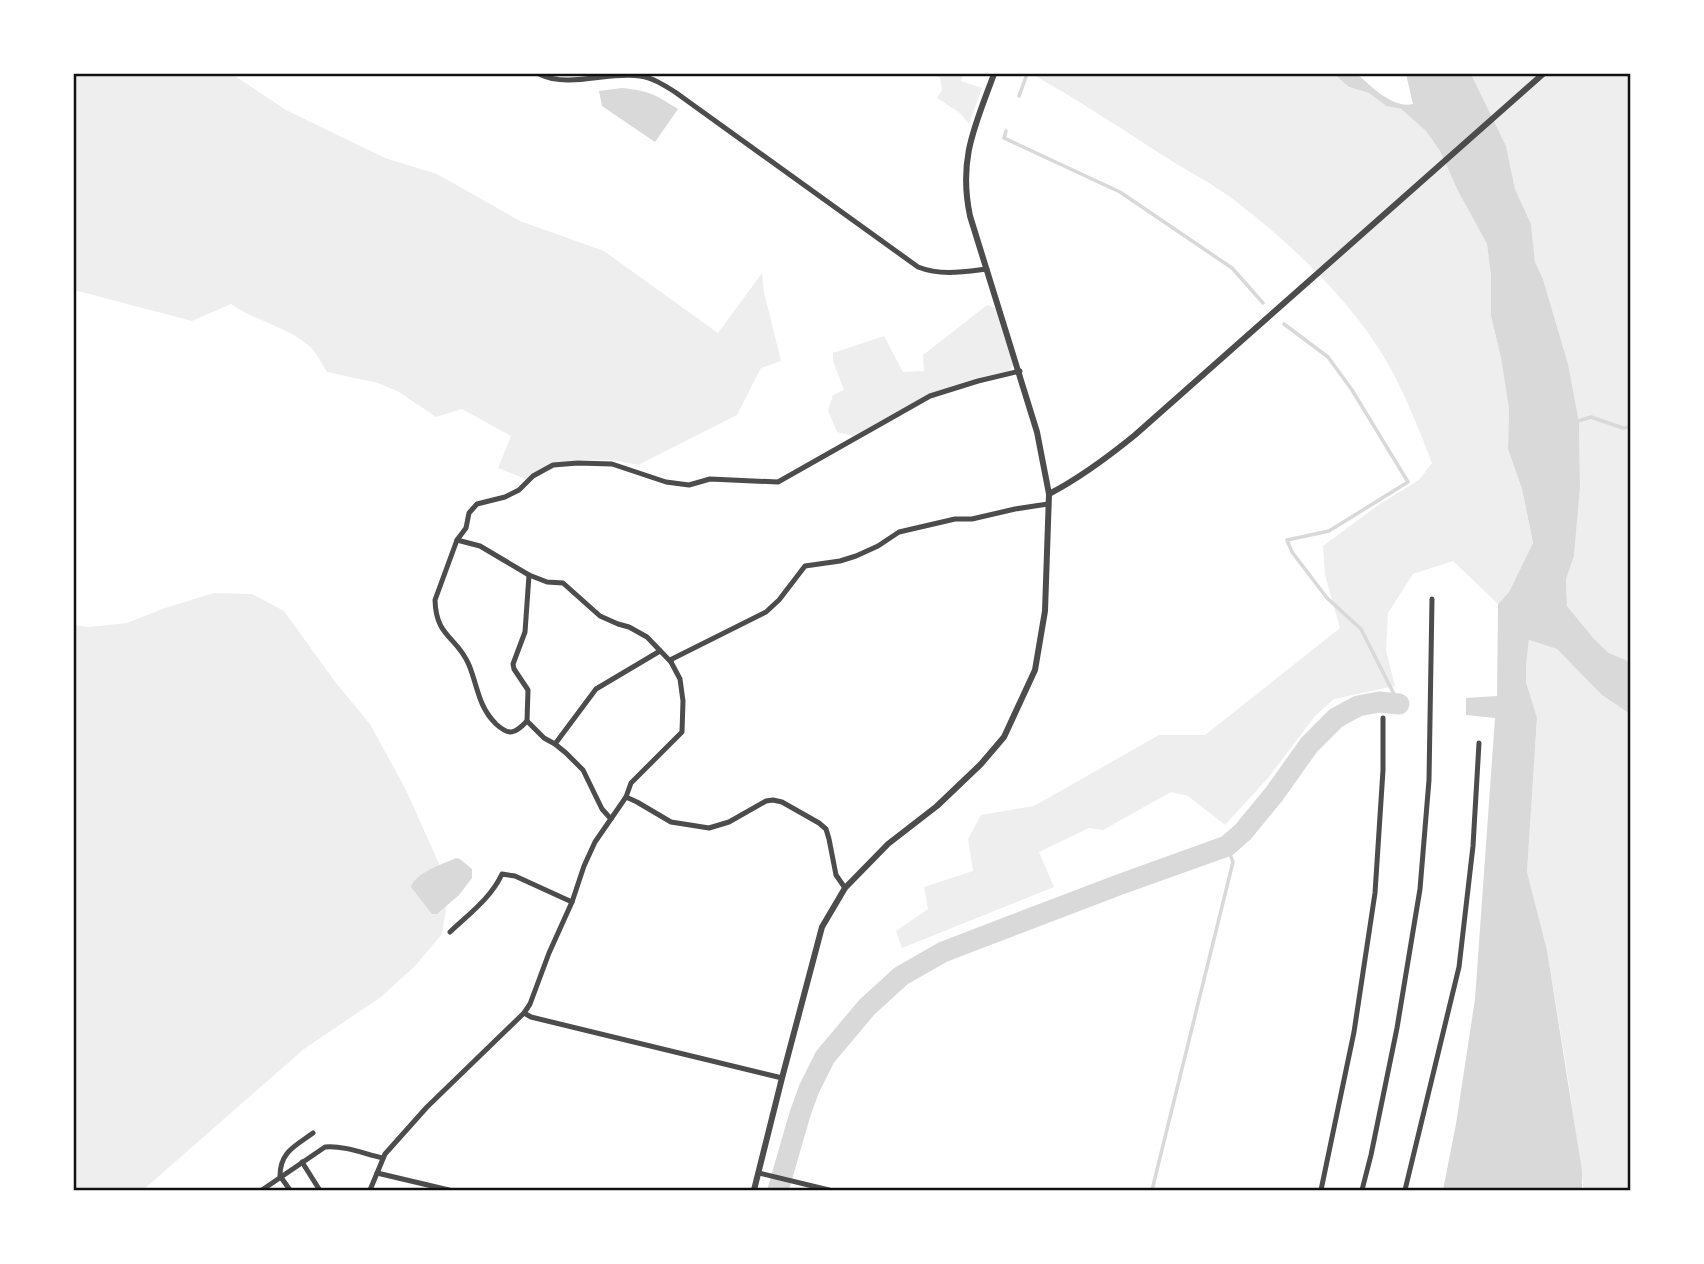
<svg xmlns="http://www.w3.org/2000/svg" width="1704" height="1264" viewBox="0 0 1704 1264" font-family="'Libre Baskerville',serif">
  <rect width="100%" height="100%" fill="#fff"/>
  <g fill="#eee">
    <path d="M 74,74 L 232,74 L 286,110 L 385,158 L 437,174 L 520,221 L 604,251 L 718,333 L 762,273 L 764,292 L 781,361 L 761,368 L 737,415 L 638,465 L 613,460 L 577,460 L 526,479 L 498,468 L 511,436 L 462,409 L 436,417 L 399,392 L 378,383 L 327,372 C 321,363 316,351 308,345 C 285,326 255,321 231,304 L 192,321 L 74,290 Z"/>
    <path d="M 934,74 L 963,74 L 961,81 L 982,88 L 969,124 L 960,113 L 937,98 L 942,90 L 940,78 Z"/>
    <path d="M 1032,74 L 1334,74 L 1349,87 L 1369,93 L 1386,106 L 1401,109 L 1426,131 L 1440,151 L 1458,191 L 1487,244 L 1491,276 L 1491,316 L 1501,358 L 1509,409 L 1508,449 L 1522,489 L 1533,544 L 1509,592 L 1498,604 L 1453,561 L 1413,574 L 1388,613 L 1386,650 L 1395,686 L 1334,699 L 1315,716 L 1268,778 L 1225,825 L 1188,796 L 1171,792 L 1103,830 L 1089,828 L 1039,852 L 1054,887 L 902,948 L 896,931 L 928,909 L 924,887 L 973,871 L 968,839 L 981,815 L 1034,806 L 1159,735 L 1205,735 L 1340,628 L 1325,575 L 1323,546 L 1377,506 L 1419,480 L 1432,463 C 1415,419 1397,373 1369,334 C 1332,283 1284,238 1234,200 C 1213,184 1189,172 1167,158 C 1122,129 1078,100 1032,74 Z"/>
    <path d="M 1471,74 L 1630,74 L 1630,661 L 1628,661 L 1609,653 L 1595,640 L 1567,606 L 1566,578 L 1574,556 L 1580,488 L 1579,422 L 1568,364 L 1543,279 L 1535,262 L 1531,224 L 1515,189 L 1506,146 Z"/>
    <path d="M 987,305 L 995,308 L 1013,365 L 1009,371 L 977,378 L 929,394 L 853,436 L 837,432 L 828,410 L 833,395 L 844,390 L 833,361 L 833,353 L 884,336 L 903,372 L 924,371 L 923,355 Z"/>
    <path d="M 214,593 L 252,594 L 284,611 L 336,683 L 370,724 L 406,790 L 444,875 L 446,910 L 442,934 L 415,966 L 381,997 L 304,1049 L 143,1190 L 74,1190 L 74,625 L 89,627 L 127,623 L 165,608 Z"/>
    <path d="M 1529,640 L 1557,649 L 1602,695 L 1630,714 L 1630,1190 L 1584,1190 L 1567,1072 L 1547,950 L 1527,872 L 1537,719 L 1526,682 L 1526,666 Z"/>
  </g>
  <g fill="#d9d9d9">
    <path d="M 1334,74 L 1357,74 C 1371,86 1393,109 1413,104 L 1406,74 L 1471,74 L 1506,146 L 1515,189 L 1531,224 L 1535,262 L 1543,279 L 1568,364 L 1579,422 L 1580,488 L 1574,556 L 1566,579 L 1567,606 L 1595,640 L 1609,653 L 1628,661 L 1630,661 L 1630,714 L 1602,695 L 1557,649 L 1529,640 L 1526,666 L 1526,682 L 1537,718 L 1527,872 L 1547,950 L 1582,1171 L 1582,1190 L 1443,1190 L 1456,1124 L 1475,999 L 1495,718 L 1466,715 L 1466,698 L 1497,696 L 1498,604 L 1509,592 L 1533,543 L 1522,489 L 1508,449 L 1509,409 L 1501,358 L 1491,316 L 1491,276 L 1487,244 L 1458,191 L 1440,151 L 1426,131 L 1401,109 L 1386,106 L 1369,93 L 1349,87 Z"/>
    <path d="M 622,88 C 650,91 654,94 678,109 L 655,142 L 602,106 L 599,91 Z"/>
    <path d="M 456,858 L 460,859 L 472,869 L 472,878 L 459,895 L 437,914 L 432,914 L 411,887 C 415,873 443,864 456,858 Z"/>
  </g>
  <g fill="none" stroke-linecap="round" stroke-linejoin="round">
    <g stroke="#d9d9d9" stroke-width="3.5">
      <path d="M 1019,96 L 1027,74"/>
      <path d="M 1006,131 L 1004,138 L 1120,192 L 1232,268 L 1263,303"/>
      <path d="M 1284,324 L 1328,357 L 1352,390 L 1408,482 L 1329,531 L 1287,540 L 1292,552 L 1327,598 L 1361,629 L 1399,704"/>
      <path d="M 1575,422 L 1591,417 L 1623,428 L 1630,427"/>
      <path d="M 1152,1190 L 1233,862 L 1227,846"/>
    </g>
    <path stroke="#d9d9d9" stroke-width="21" d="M 778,1190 L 800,1114 L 809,1089 L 825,1057 L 867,1007 L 901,976 L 943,952 L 1121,884 L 1227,846 L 1243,832 L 1275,793 L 1309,745 L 1336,718 L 1358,706 L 1379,702 L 1399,704"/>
    <g stroke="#4c4c4c" stroke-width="5">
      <path d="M 539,74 C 570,89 607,71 640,76 C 653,78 664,85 675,92 L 918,267 C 941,276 963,272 987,269"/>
      <path d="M 671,662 L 672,659 L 766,612 L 779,600 L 805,566 L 840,561 L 856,556 L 878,546 L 899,532 L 955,519 L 972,519 L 1015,509 L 1048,504"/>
      <path d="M 527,721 L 528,690 L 514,669 L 513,664 L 525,632 L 529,575"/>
      <path d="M 555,744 L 596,689 L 660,651"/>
      <path d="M 626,797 L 637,802 L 671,822 L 709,828 L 729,822 L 766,801 L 773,800 L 782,802 L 819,823 L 826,829 L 829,839 L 836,875 L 845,888"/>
      <path d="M 611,819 L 602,809 L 583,770 L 566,753 L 555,744 L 544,738 L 527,721 C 515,734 509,736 496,724 C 478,706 478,687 469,665 C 457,636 436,638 435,600 L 457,540 L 466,528 L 469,513 L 477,504 L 505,497 L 519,490 L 533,476 L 553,465 L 578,463 L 612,464 L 666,482 L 689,485 L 710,479 L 778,482 L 930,396 L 978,381 L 1020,371"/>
      <path d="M 450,932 C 469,914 491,898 502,874 L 515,876 L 572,902"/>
      <path d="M 524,1013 L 531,1017 L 782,1078"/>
      <path d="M 302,1162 L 319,1189"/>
      <path d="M 377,1173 L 449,1190"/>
      <path d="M 759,1173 L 829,1190"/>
      <path d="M 262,1190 L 325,1147 C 343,1145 365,1154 383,1158"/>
      <path d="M 290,1190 L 280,1176 C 280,1152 295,1146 313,1133"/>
      <path d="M 370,1190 L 385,1154 L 427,1107 L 524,1013 L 530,1004 L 549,953 L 572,902 L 584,866 L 595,842 L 626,797 L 631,783 L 682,732 L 683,701 L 680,679 L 671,662 L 647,637 L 629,627 L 618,624 L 600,616 L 563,583 L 547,582 L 529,575 L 480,546 L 457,540"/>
      <path d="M 1321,1190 L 1354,1032 L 1375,893 L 1383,770 L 1383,718"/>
      <path d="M 1362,1190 L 1371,1155 L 1397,1028 L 1420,889 L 1429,780 L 1432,599"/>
      <path d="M 1405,1190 L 1459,967 L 1473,846 L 1479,743"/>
    </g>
    <g stroke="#4c4c4c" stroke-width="6">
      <path d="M 1049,494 C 1080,478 1108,457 1135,435 L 1543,74"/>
      <path d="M 754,1190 L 782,1078 L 822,927 L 845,888 L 888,844 L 937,806 L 981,764 L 1004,737 L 1035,670 L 1045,611 L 1049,494 L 1037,432 L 970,216 C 958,159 975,126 994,74"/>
    </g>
  </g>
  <rect width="1704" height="1264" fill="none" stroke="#ffffff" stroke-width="150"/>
  <rect x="75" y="75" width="1554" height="1114" fill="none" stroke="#111" stroke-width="2.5"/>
</svg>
